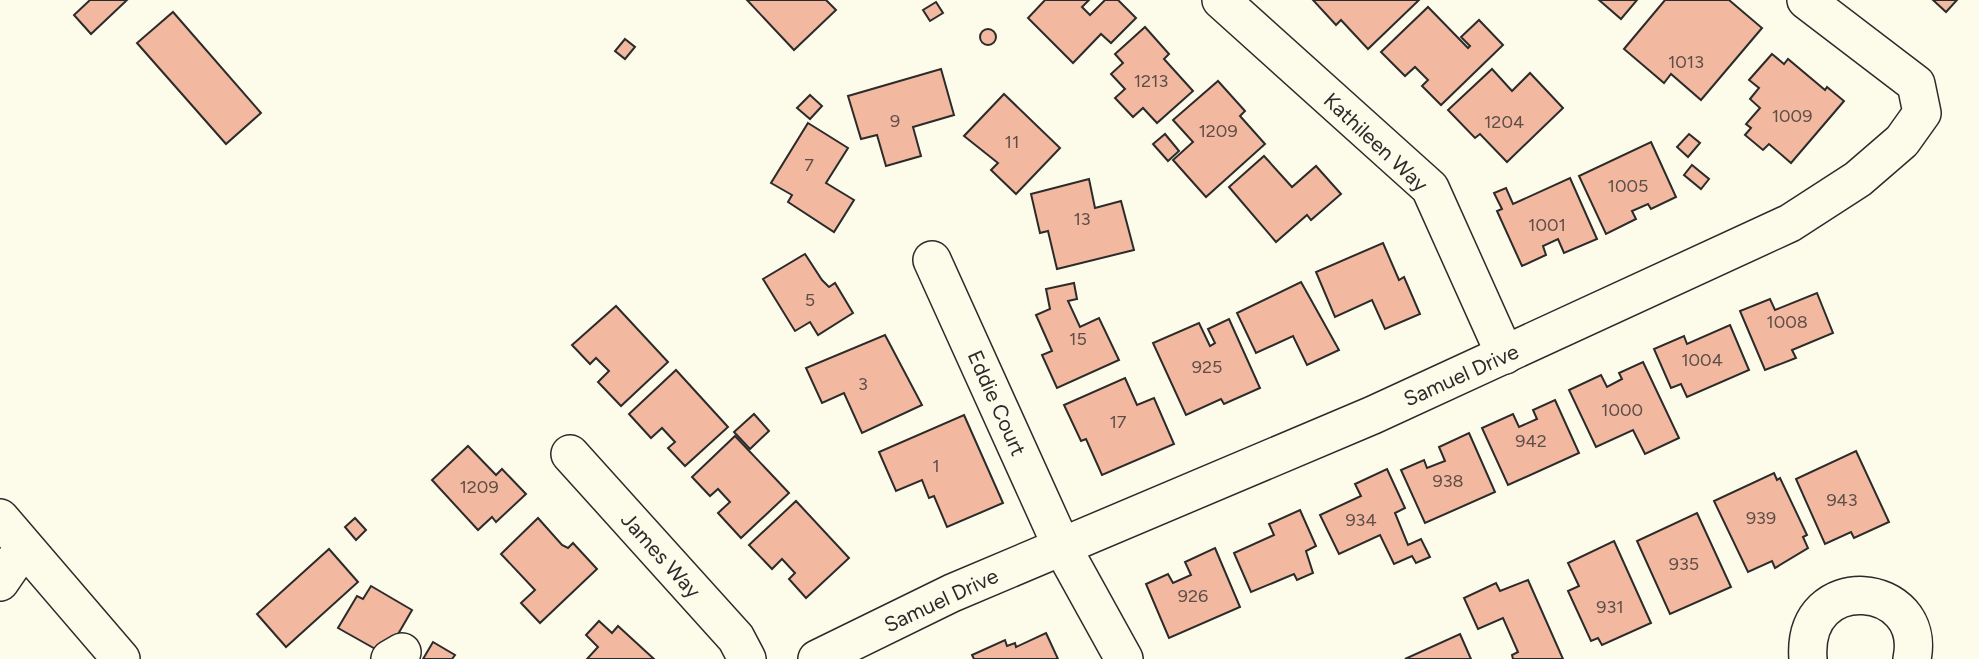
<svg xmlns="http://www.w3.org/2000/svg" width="1979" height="659" viewBox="0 0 1979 659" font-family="Figtree,sans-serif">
  <rect width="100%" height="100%" fill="#fdfbea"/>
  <g fill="#f2b8a0" stroke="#2b2b2b" stroke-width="2">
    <path d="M 90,0 L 127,0 L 91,34 L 74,15 Z"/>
    <path d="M 747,0 L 826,0 L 836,10 L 794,50 Z"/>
    <path d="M 1045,0 L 1089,0 L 1082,7 L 1090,15 L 1105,0 L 1118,0 L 1136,18 L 1111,43 L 1101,34 L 1073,63 L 1028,18 Z"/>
    <path d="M 1313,0 L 1419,0 L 1368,49 L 1341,20 L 1336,25 Z"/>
    <path d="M 1599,0 L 1637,0 L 1621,19 Z"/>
    <path d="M 1665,0 L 1729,0 L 1762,28 L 1701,100 L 1671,74 L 1664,83 L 1624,49 Z"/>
    <path d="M 1933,0 L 1957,0 L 1946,12 Z"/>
    <path d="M 936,2 L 943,13 L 930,21 L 923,10 Z"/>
    <path d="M 1428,7 L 1468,48 L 1470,46 L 1461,37 L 1479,20 L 1503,45 L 1441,105 L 1422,86 L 1428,80 L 1415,67 L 1405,76 L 1381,52 Z"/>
    <path d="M 173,12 L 261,113 L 226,144 L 137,43 Z"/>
    <path d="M 1145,27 L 1169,54 L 1164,59 L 1193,91 L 1157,123 L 1143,108 L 1133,117 L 1115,98 L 1125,89 L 1111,74 L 1123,63 L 1115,54 Z"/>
    <circle cx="988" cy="37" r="8"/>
    <path d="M 625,39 L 635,47 L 625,59 L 615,51 Z"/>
    <path d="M 1772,54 L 1784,64 L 1788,59 L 1825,90 L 1827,87 L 1844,101 L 1791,163 L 1769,144 L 1763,150 L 1745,135 L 1751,128 L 1746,124 L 1760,108 L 1750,99 L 1759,88 L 1749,80 Z"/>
    <path d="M 941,69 L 954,115 L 913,127 L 921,156 L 886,166 L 877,135 L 861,139 L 848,96 Z"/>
    <path d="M 1492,69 L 1512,91 L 1530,73 L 1563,108 L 1507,162 L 1480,134 L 1475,138 L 1448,110 Z"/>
    <path d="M 1218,81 L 1245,111 L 1240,116 L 1265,144 L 1206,197 L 1173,160 L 1193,142 L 1173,120 Z"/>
    <path d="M 1004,94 L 1060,148 L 1016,194 L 991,170 L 998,163 L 964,136 Z"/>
    <path d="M 810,95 L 822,106 L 810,119 L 797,108 Z"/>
    <path d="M 808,123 L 848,148 L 826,183 L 854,200 L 834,232 L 788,202 L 792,195 L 771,183 Z"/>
    <path d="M 1165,134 L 1179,151 L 1168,161 L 1153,144 Z"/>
    <path d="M 1689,134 L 1700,143 L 1688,157 L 1677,147 Z"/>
    <path d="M 1651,142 L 1676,197 L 1651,209 L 1648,204 L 1632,211 L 1636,219 L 1606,234 L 1579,176 Z"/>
    <path d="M 1264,156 L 1292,187 L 1316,166 L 1341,194 L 1311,220 L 1307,215 L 1276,242 L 1229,187 Z"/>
    <path d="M 1692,165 L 1709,179 L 1701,189 L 1684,175 Z"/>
    <path d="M 1570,178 L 1597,239 L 1564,253 L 1558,239 L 1543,246 L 1546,255 L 1522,266 L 1497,211 L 1502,209 L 1494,193 L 1506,188 L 1513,204 Z"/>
    <path d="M 1089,179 L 1095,208 L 1121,201 L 1134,250 L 1057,269 L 1048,231 L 1040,233 L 1031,194 Z"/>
    <path d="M 1383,243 L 1399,280 L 1404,277 L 1420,314 L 1385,329 L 1372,300 L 1335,317 L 1316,272 Z"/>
    <path d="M 805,254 L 822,280 L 829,287 L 835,283 L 853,313 L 818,335 L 810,322 L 795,331 L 763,279 Z"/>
    <path d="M 1301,282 L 1339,350 L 1307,365 L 1293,336 L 1256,353 L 1237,313 Z"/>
    <path d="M 1074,283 L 1077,299 L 1068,301 L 1080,327 L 1099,318 L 1119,360 L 1057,388 L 1042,355 L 1052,351 L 1036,315 L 1050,309 L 1046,289 Z"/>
    <path d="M 1817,293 L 1833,333 L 1792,350 L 1796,358 L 1765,370 L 1740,311 L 1770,299 L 1775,310 Z"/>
    <path d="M 616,306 L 668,362 L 621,406 L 598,382 L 609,371 L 596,358 L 590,364 L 572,345 Z"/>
    <path d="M 1229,319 L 1260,388 L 1224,404 L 1221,399 L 1186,415 L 1153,343 L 1199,323 L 1210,346 L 1215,343 L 1208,329 Z"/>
    <path d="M 1730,325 L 1749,370 L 1687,397 L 1681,384 L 1671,388 L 1654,349 L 1684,336 L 1687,344 Z"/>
    <path d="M 885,335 L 922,405 L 862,433 L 844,393 L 822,403 L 806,368 Z"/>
    <path d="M 1643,362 L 1679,438 L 1645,454 L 1633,430 L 1596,447 L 1569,390 L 1601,375 L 1607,387 L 1622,379 L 1619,373 Z"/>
    <path d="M 676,370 L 728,427 L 685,466 L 668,448 L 675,442 L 662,428 L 651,438 L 629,414 Z"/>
    <path d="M 1125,378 L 1137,405 L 1154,398 L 1174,444 L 1102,475 L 1086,439 L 1081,441 L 1064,405 Z"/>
    <path d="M 1555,400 L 1579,453 L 1508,485 L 1482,428 L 1513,414 L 1519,427 L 1537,419 L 1533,410 Z"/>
    <path d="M 754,414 L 769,431 L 750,449 L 734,432 Z"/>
    <path d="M 964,415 L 1003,503 L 947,527 L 934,496 L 929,498 L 922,480 L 896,491 L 879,452 Z"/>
    <path d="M 1469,433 L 1495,492 L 1425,523 L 1401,470 L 1424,460 L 1427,468 L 1445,461 L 1439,447 Z"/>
    <path d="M 735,436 L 789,493 L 741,538 L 718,513 L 730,502 L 718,489 L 710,496 L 692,477 Z"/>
    <path d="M 468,446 L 496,475 L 502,469 L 526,494 L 496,522 L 492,517 L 478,530 L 432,480 Z"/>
    <path d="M 1856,451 L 1889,522 L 1854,538 L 1851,532 L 1825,544 L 1796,479 Z"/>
    <path d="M 1387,469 L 1405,508 L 1395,513 L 1408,545 L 1421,539 L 1430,557 L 1416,563 L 1412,556 L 1394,564 L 1380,535 L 1339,554 L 1320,515 L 1361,496 L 1355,484 Z"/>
    <path d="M 1774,473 L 1777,480 L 1780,478 L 1807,535 L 1803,537 L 1808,548 L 1775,568 L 1772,561 L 1748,572 L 1714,501 Z"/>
    <path d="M 796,501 L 849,558 L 806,598 L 789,579 L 795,573 L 782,559 L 772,569 L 749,545 Z"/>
    <path d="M 1300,510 L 1316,546 L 1306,551 L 1313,573 L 1297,580 L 1294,574 L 1251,592 L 1234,553 L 1274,535 L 1269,524 Z"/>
    <path d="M 1697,513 L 1731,587 L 1670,614 L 1637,541 Z"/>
    <path d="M 355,518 L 366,530 L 356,540 L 345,527 Z"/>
    <path d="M 538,518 L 562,545 L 568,548 L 573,543 L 597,569 L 540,623 L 521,603 L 535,590 L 501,554 Z"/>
    <path d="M 1614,541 L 1651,623 L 1602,645 L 1598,638 L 1591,641 L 1568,591 L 1579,586 L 1568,563 Z"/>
    <path d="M 1215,548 L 1240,607 L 1169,638 L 1146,584 L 1168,574 L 1173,583 L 1191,575 L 1185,562 Z"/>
    <path d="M 329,549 L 358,582 L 286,647 L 257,614 Z"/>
    <path d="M 1528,580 L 1563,659 L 1513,659 L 1512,655 L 1518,652 L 1503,618 L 1478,629 L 1464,598 L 1496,583 L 1500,591 Z"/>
    <path d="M 371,586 L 412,610 L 386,655 L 338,628 L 357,596 L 363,599 Z"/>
    <path d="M 599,621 L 612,633 L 618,626 L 654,659 L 587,659 L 598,647 L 586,635 Z"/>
    <path d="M 1046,633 L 1058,659 L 974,659 L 972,655 L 1005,640 L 1007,646 L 1015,643 L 1016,647 Z"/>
    <path d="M 1460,634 L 1471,659 L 1405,659 Z"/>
    <path d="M 433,642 L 455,655 L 452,659 L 423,659 Z"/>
  </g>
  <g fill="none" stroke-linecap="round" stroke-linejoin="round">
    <defs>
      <g id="minor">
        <path d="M 1221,0 L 1430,188 L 1505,355"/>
        <path d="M 932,260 L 1061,545 L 1124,659"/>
        <path d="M 570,454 L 736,638 L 747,659"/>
        <path d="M 0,518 L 121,659"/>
        <path d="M 0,582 L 24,547"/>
        <path d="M 390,659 L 402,652"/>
        <path d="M 817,659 L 952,593 L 1373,415 L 1790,223 L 1858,179 L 1902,141 L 1922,113 L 1916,84 L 1806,0"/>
        <path d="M 1808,659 C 1801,568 1928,581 1912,659"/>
      </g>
    </defs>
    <use href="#minor" stroke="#2b2b2b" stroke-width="40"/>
    <use href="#minor" stroke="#fdfbea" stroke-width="37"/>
  </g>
  <g text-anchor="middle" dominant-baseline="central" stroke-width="5" stroke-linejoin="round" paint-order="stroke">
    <g font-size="18" fill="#5d4e48">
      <text x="1686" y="62">1013</text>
      <text x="1151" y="81">1213</text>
      <text x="1792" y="116">1009</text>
      <text x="895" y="121">9</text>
      <text x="1504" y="122">1204</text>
      <text x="1218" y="131">1209</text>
      <text x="1012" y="142">11</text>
      <text x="809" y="165">7</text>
      <text x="1628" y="186">1005</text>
      <text x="1082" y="219">13</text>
      <text x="1547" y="225">1001</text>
      <text x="810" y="300">5</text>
      <text x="1787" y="322">1008</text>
      <text x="1078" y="339">15</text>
      <text x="1702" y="360">1004</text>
      <text x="1207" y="367">925</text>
      <text x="863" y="384">3</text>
      <text x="1622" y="410">1000</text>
      <text x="1118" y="422">17</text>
      <text x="1531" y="441">942</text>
      <text x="936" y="466">1</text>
      <text x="1448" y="481">938</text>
      <text x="479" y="487">1209</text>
      <text x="1842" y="500">943</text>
      <text x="1761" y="518">939</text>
      <text x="1361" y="520">934</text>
      <text x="1684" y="564">935</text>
      <text x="1193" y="596">926</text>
      <text x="1610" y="607">931</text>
    </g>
    <g font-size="21" fill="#2b2b2b" stroke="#fdfbea">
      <text transform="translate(1376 142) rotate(43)">Kathileen Way</text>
      <text transform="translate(1461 375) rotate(-24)">Samuel Drive</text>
      <text transform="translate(997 403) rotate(66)">Eddie Court</text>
      <text transform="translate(661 555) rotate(48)">James Way</text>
      <text transform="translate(941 600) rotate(-25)">Samuel Drive</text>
    </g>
  </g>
</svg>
